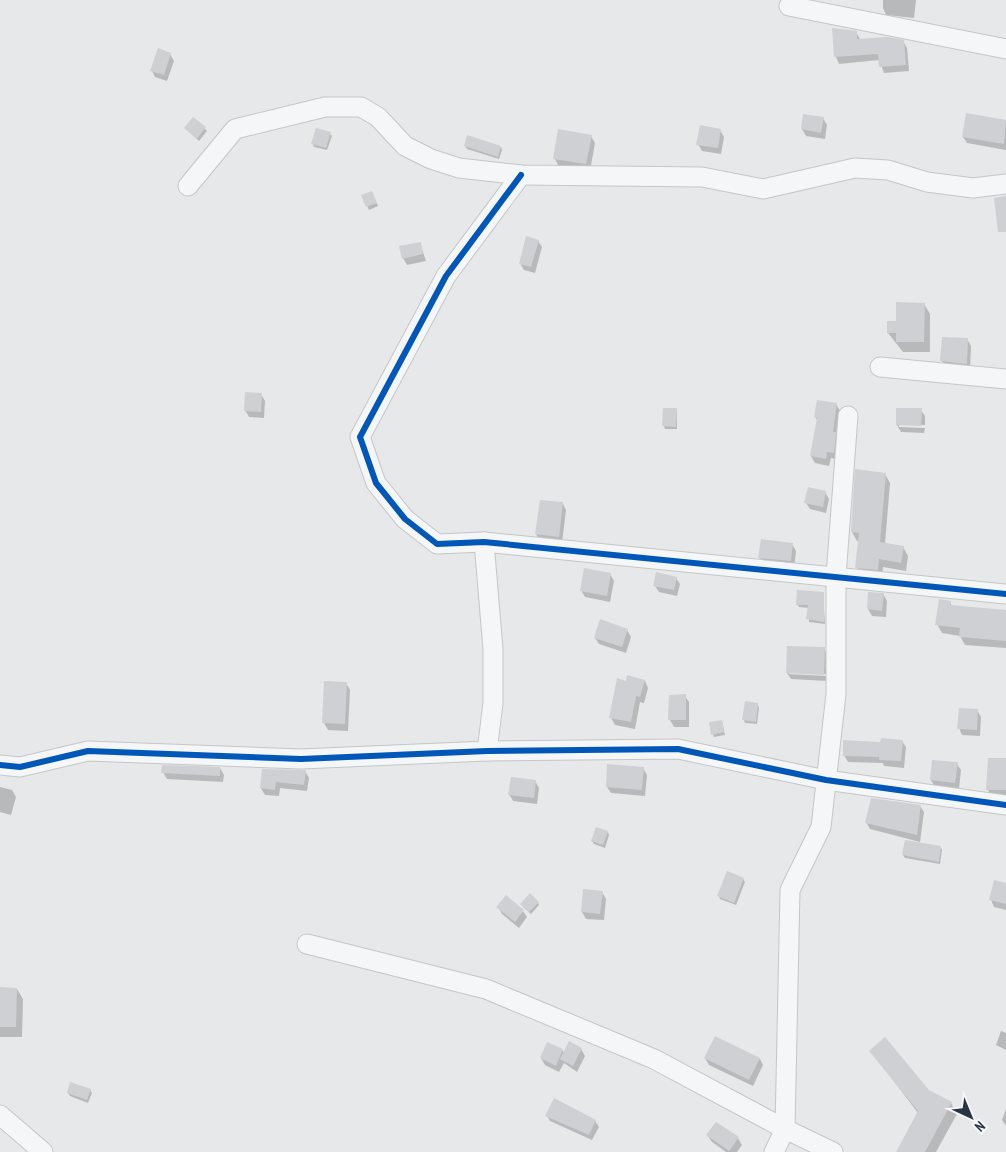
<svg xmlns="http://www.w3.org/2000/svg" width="1006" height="1152" viewBox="0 0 1006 1152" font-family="'PT Sans Narrow',sans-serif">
  <rect width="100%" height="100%" fill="#e6e8ea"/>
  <g fill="#0003">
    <path d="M 883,0 L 916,0 L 914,18 L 886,15 L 883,8 Z"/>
    <path d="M 834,30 L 856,32 L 860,39 L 903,41 L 907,48 L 909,71 L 884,73 L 879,60 L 839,64 L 836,57 Z"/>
    <path d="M 170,54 L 174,61 L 167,81 L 155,77 L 152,71 Z"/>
    <path d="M 967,114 L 1006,121 L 1006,150 L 967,143 L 963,137 Z"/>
    <path d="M 193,118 L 207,131 L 199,141 L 185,128 Z"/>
    <path d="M 823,118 L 827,125 L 825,139 L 806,136 L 802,129 Z"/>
    <path d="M 720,130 L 724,137 L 721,154 L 702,151 L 698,144 Z"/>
    <path d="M 330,134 L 332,136 L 327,150 L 314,147 L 313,144 Z"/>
    <path d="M 591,136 L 595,143 L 590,171 L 558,165 L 555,159 Z"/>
    <path d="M 465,146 L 501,147 L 502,150 L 499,159 L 467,149 Z"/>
    <path d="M 373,195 L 378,206 L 369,210 L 363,196 Z"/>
    <path d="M 538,241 L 542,247 L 535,273 L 524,270 L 520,263 Z"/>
    <path d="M 420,243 L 426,261 L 407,265 L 403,258 Z"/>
    <path d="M 924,304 L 930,314 L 930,352 L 903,352 L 888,333 L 898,322 Z"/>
    <path d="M 967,339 L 971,346 L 970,370 L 946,368 L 942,361 Z"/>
    <path d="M 261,394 L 265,401 L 264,418 L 249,417 L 245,410 Z"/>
    <path d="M 836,404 L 840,411 L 836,436 L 839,440 L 837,459 L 831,458 L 829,466 L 815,463 L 811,456 L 818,421 L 815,417 Z"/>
    <path d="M 677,410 L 677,429 L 665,429 L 664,426 Z"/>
    <path d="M 921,410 L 925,416 L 925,425 L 899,424 L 899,427 L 925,428 L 924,433 L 901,432 L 897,425 Z"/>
    <path d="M 856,470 L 885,474 L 890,483 L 885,544 L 903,547 L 908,556 L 906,571 L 883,567 L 882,578 L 862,576 L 857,567 L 859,541 L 857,541 L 852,532 Z"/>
    <path d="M 825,492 L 829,499 L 826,513 L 810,509 L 806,503 Z"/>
    <path d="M 563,504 L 566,510 L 562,543 L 540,541 L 536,534 Z"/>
    <path d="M 792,544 L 796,551 L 794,568 L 764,564 L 760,558 Z"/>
    <path d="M 610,574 L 614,581 L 610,602 L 585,597 L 581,590 Z"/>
    <path d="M 676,578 L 680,584 L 677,596 L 659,592 L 655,586 Z"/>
    <path d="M 823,594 L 825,624 L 809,622 L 809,608 L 799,607 L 797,604 Z"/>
    <path d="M 883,594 L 887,601 L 886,617 L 872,616 L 868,609 Z"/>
    <path d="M 950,602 L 952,606 L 1006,611 L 1006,648 L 965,645 L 960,636 L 942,633 L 937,624 Z"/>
    <path d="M 627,630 L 631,637 L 626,653 L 599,644 L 595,638 Z"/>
    <path d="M 824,649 L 828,655 L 827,674 L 789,672 L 789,674 L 827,676 L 827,681 L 791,679 L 787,673 Z"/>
    <path d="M 645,681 L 648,688 L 644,703 L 640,702 L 635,729 L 615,725 L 611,718 L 626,682 Z"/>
    <path d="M 326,683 L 346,683 L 350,690 L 348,731 L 328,730 L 324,723 Z"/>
    <path d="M 685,696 L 689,702 L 689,727 L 674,727 L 670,720 Z"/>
    <path d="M 758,705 L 759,708 L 757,724 L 745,723 L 744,720 Z"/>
    <path d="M 977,710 L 981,717 L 980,736 L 962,735 L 959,728 Z"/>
    <path d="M 722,721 L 725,735 L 714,737 L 713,734 Z"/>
    <path d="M 902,741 L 906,747 L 904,768 L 884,766 L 883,763 L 848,762 L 844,755 L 882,743 Z"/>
    <path d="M 1006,760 L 1006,799 L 993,799 L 988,790 Z"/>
    <path d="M 957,764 L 961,770 L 959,789 L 935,787 L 931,780 Z"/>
    <path d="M 220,768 L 224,775 L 223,782 L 167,779 L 163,772 Z"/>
    <path d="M 643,768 L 647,775 L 645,796 L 611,793 L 607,787 Z"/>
    <path d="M 263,770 L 305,771 L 309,778 L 307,791 L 280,788 L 279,796 L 265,795 L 261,788 Z"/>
    <path d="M 535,781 L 539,788 L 537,804 L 513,801 L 509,794 Z"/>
    <path d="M 0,787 L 12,790 L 16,797 L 11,815 L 0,812 Z"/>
    <path d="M 920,806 L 924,812 L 920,842 L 870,829 L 866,822 Z"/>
    <path d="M 608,832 L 609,835 L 605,848 L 594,844 L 592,841 Z"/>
    <path d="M 941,848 L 942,850 L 940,864 L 905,858 L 903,855 Z"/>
    <path d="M 743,879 L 745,882 L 736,905 L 720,899 L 719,896 Z"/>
    <path d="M 1006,884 L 1006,910 L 994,907 L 991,900 Z"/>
    <path d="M 584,890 L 602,892 L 606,899 L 604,920 L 586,919 L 582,912 Z"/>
    <path d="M 538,903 L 539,905 L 531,914 L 523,907 Z"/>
    <path d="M 498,907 L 523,911 L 527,917 L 519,928 L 502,914 Z"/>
    <path d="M 0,989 L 17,989 L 23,999 L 22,1037 L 0,1037 Z"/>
    <path d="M 1001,1031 L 1006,1033 L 1006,1050 L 996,1045 Z"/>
    <path d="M 581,1049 L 585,1056 L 577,1072 L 564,1063 L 559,1072 L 545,1065 L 541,1058 L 562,1050 L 564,1053 Z"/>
    <path d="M 871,1051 L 928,1091 L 951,1103 L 957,1114 L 936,1152 L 897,1152 L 918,1113 Z"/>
    <path d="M 705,1058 L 760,1059 L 763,1065 L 753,1086 L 709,1065 Z"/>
    <path d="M 90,1090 L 92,1093 L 88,1103 L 70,1096 L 68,1093 Z"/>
    <path d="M 1006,1109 L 1006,1126 L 1002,1120 Z"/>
    <path d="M 547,1116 L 595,1121 L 599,1127 L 592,1140 L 550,1121 Z"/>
    <path d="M 708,1136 L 738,1138 L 742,1145 L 737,1152 L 726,1152 L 712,1142 Z"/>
  </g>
  <g fill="#ced0d3">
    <path d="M 832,28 L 857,31 L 857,39 L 887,37 L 904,40 L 906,65 L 879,67 L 878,54 L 834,57 Z"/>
    <path d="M 158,48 L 171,53 L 164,75 L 150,71 Z"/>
    <path d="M 966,113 L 1006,120 L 1004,144 L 962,137 Z"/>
    <path d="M 803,114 L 824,117 L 821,133 L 801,129 Z"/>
    <path d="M 193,117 L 206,127 L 197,139 L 184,128 Z"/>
    <path d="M 700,125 L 721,129 L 718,148 L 696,145 Z"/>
    <path d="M 316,128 L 331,132 L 326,148 L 311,144 Z"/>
    <path d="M 558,129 L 592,135 L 586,164 L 553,159 Z"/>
    <path d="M 467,135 L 501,146 L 498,157 L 464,146 Z"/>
    <path d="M 372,191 L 377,203 L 366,207 L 361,195 Z"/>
    <path d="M 1006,196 L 1006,232 L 998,232 L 994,198 Z"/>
    <path d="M 526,236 L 539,240 L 531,267 L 519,264 Z"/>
    <path d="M 421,242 L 423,254 L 402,259 L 399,246 Z"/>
    <path d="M 896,302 L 925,303 L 924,342 L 896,342 L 896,333 L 887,333 L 887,321 L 896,321 Z"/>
    <path d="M 942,337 L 968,338 L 967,364 L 940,361 Z"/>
    <path d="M 245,392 L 262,393 L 261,412 L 244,411 Z"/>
    <path d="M 817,400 L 837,403 L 833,432 L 836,432 L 834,453 L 827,452 L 826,459 L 810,456 L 817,418 L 814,417 Z"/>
    <path d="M 663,408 L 677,408 L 676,427 L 662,426 Z"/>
    <path d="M 896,408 L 922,408 L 921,426 L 896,425 Z"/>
    <path d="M 855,469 L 886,473 L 880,542 L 904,546 L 901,563 L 879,559 L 878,570 L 855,568 L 859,533 L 851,532 Z"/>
    <path d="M 808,487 L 826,491 L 823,507 L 804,503 Z"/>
    <path d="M 540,500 L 563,502 L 559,537 L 535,534 Z"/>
    <path d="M 761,539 L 793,543 L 791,561 L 758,558 Z"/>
    <path d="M 584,568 L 611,573 L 607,596 L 580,591 Z"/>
    <path d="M 656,572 L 677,577 L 674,590 L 653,586 Z"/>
    <path d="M 797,590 L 824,592 L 824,622 L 806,619 L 808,605 L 796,605 Z"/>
    <path d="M 868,592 L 884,593 L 882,611 L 867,609 Z"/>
    <path d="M 939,599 L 951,601 L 950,605 L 1006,610 L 1006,641 L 959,637 L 960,628 L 935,625 Z"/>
    <path d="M 600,619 L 628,629 L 622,647 L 594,638 Z"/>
    <path d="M 787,646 L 825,647 L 824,675 L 786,673 Z"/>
    <path d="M 627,675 L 645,680 L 640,697 L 636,696 L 631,722 L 609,718 L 617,678 L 626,681 Z"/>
    <path d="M 324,681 L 347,682 L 345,724 L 322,723 Z"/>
    <path d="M 686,694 L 686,720 L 668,720 L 669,695 Z"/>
    <path d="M 745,701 L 758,703 L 756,722 L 742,720 Z"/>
    <path d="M 959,708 L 978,709 L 977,730 L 957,729 Z"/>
    <path d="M 722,720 L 724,732 L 711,735 L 709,722 Z"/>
    <path d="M 881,738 L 903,740 L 901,761 L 879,760 L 879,757 L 843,756 L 843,740 L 880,742 Z"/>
    <path d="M 988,758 L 1006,758 L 1006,790 L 986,790 Z"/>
    <path d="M 932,760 L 958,762 L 955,783 L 930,780 Z"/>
    <path d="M 607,764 L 644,767 L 642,790 L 606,787 Z"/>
    <path d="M 162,765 L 220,767 L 220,776 L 161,773 Z"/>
    <path d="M 262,769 L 306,770 L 304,785 L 276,782 L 275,790 L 260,788 Z"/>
    <path d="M 511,777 L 536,780 L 534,798 L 508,795 Z"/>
    <path d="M 871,798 L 921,805 L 917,835 L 865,823 Z"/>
    <path d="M 596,827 L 608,831 L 603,845 L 591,841 Z"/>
    <path d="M 905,840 L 941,846 L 939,862 L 902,855 Z"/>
    <path d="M 727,871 L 744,878 L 734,903 L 717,896 Z"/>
    <path d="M 994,880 L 1006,883 L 1006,904 L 989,900 Z"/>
    <path d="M 583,889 L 603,891 L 600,914 L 581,912 Z"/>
    <path d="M 530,893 L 539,902 L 529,912 L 520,904 Z"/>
    <path d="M 506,895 L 524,910 L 515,922 L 496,907 Z"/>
    <path d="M 0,987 L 17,988 L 16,1027 L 0,1027 Z"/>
    <path d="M 715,1036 L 760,1058 L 749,1080 L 704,1058 Z"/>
    <path d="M 885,1037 L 929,1090 L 952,1102 L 925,1152 L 896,1152 L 918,1111 L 869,1051 Z"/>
    <path d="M 569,1041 L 582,1048 L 573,1066 L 560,1059 Z"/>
    <path d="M 547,1042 L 563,1049 L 556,1066 L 540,1058 Z"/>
    <path d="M 70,1082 L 91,1089 L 87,1100 L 67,1093 Z"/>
    <path d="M 554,1098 L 596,1120 L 589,1135 L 545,1116 Z"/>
    <path d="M 716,1122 L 739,1137 L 729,1151 L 706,1135 Z"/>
  </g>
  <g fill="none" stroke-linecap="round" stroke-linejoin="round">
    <defs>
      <g id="minor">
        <path d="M 789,6 L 1006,49"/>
        <path d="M 521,175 L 446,276 L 360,437 L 376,483 L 405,519 L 437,544 L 484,542 L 1006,594"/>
        <path d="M 188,186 L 235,129 L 325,107 L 361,107 L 378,117 L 405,146 L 431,159 L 459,168 L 521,175 L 702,177 L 763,189 L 855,168 L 888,170 L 927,182 L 973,188 L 1006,184"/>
        <path d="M 880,367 L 1006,379"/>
        <path d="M 484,542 L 493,649 L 493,703 L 487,751"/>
        <path d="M 0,765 L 20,767 L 88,751 L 301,759 L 487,751 L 678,749 L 826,780 L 1006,805"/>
        <path d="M 307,944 L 486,989 L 654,1059 L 785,1129 L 833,1152"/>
        <path d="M 0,1115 L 43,1152"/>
        <path d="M 774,1152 L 785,1129 L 790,890 L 821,827 L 836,694 L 836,576 L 848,416"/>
      </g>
    </defs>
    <use href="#minor" stroke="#c4c6c8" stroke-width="21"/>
    <use href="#minor" stroke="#f5f6f7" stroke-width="19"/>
    <defs>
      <g id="cycleway">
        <path d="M 521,175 L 446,276 L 360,437 L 376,483 L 405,519 L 437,544 L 484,542 L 1006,594"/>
        <path d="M 0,765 L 20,767 L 88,751 L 301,759 L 487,751 L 678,749 L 826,780 L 1006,805"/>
      </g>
    </defs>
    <use href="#cycleway" stroke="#f4f6f9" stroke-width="9"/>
    <use href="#cycleway" stroke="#0057b8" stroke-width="6"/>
  </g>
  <g transform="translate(971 1117) rotate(136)" stroke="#f4f6f9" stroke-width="4" paint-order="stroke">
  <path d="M0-4L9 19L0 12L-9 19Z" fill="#2b3445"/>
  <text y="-8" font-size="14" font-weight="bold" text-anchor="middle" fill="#2b3445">N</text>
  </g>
</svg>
